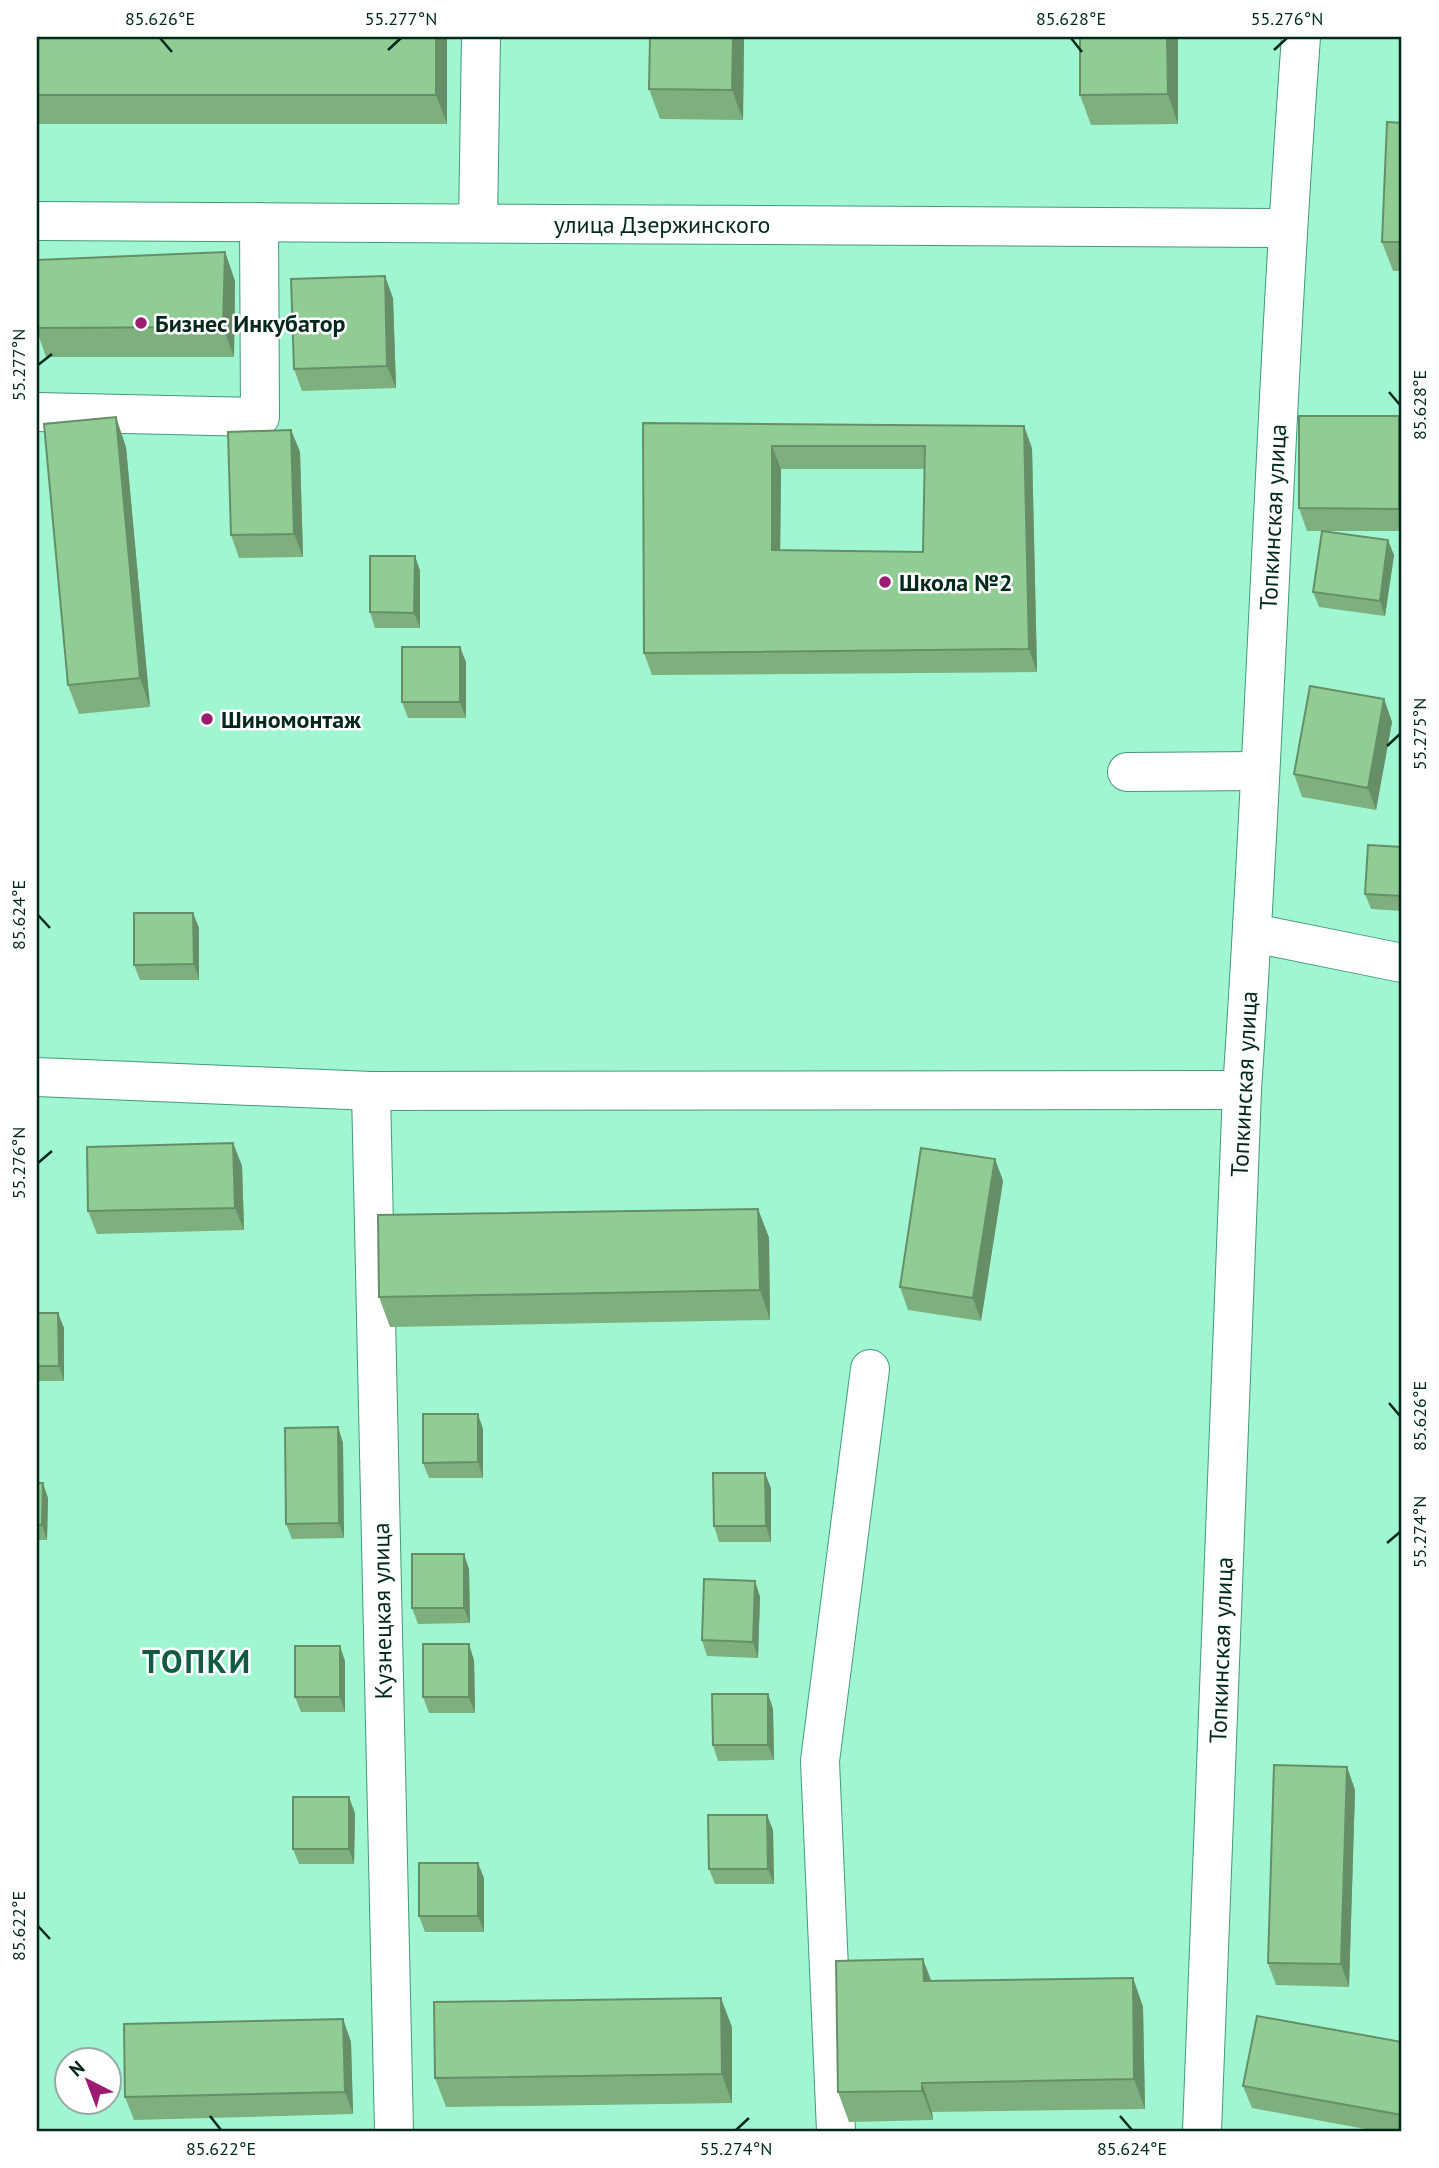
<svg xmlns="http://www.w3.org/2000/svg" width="1439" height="2168" viewBox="0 0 1439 2168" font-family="'PT Sans',sans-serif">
  <rect width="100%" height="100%" fill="#9ff6d1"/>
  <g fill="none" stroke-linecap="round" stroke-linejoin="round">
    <defs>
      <g id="minor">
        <path d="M 37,221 L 1287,228"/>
        <path d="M 478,223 L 481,37"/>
        <path d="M 37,412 L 260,417 L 259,222"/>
        <path d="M 1127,772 L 1260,771"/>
        <path d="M 1253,933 L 1402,963"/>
        <path d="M 37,1077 L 371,1091 L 1242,1090"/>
        <path d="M 371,1091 L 394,2131"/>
        <path d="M 836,2131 L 820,1761 L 870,1369"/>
        <path d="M 1202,2131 L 1242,1090 C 1266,739 1275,387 1301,37"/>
      </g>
    </defs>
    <use href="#minor" stroke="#439a79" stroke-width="40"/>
    <use href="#minor" stroke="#fff" stroke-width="38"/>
  </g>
  <g fill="#7daf7f" fill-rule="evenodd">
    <path d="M 37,37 L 447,37 L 447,124 L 39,124 L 37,118 Z"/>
    <path d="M 650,37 L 744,37 L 743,120 L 660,119 L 649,89 Z"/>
    <path d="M 1178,37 L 1178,124 L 1091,125 L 1080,95 Z"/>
    <path d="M 1402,123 L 1402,271 L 1393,271 L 1382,242 Z"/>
    <path d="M 225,252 L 235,281 L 234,357 L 46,357 L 37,331 L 37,260 Z"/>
    <path d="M 393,298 L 396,388 L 302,391 L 294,369 Z"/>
    <path d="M 1399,416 L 1402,426 L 1402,531 L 1323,531 L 1394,555 L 1385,616 L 1319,607 L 1313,592 L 1322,531 L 1307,531 L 1299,508 Z"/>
    <path d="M 643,423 L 1032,448 L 1037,672 L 652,675 L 644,653 ZM 781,469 L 925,469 L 923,552 L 780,550 Z"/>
    <path d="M 291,430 L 300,452 L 303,557 L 239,558 L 231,535 Z"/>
    <path d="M 126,447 L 150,707 L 79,714 L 68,685 Z"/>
    <path d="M 415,556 L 420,571 L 420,628 L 375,628 L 370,612 Z"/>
    <path d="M 466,662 L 466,718 L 408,718 L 402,702 Z"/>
    <path d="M 1384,699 L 1392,722 L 1376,810 L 1302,797 L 1294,774 Z"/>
    <path d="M 1402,847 L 1402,911 L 1371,909 L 1365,894 Z"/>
    <path d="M 193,913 L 199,928 L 199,980 L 140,980 L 134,965 Z"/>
    <path d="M 233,1143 L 242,1166 L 244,1230 L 97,1234 L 88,1211 Z"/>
    <path d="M 995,1159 L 1003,1181 L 981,1321 L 908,1310 L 900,1287 Z"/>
    <path d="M 758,1209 L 769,1238 L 770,1320 L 390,1327 L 379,1297 Z"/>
    <path d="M 37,1313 L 64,1328 L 64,1381 L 37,1381 Z"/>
    <path d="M 338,1427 L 343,1443 L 344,1538 L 292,1539 L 286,1524 Z"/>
    <path d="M 483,1429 L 483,1478 L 429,1478 L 423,1463 Z"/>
    <path d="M 37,1483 L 48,1498 L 47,1540 L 37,1540 Z"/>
    <path d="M 771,1488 L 771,1542 L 719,1542 L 714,1526 Z"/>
    <path d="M 469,1569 L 470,1623 L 418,1624 L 412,1608 Z"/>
    <path d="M 755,1581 L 760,1597 L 758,1658 L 707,1656 L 702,1640 Z"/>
    <path d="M 474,1660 L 475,1713 L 429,1713 L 423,1697 Z"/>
    <path d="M 345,1661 L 345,1712 L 301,1712 L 295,1697 Z"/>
    <path d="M 768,1694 L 773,1709 L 774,1760 L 718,1761 L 713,1745 Z"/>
    <path d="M 1347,1767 L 1355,1790 L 1349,1987 L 1276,1985 L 1268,1963 Z"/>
    <path d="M 355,1813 L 354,1864 L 299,1864 L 293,1849 Z"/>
    <path d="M 773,1830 L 774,1884 L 715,1884 L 709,1869 Z"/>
    <path d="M 484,1878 L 484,1932 L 425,1932 L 419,1916 Z"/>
    <path d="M 1133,1978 L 1143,2007 L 1145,2109 L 932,2112 L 933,2120 L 849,2122 L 838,2092 L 931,1981 Z"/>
    <path d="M 343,2019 L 351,2042 L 353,2114 L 134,2120 L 125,2097 Z"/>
    <path d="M 732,2027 L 732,2103 L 446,2107 L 435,2078 Z"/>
    <path d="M 1402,2042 L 1402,2131 L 1376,2131 L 1252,2108 L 1243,2086 Z"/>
  </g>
  <g fill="#668f68">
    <path d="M 436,37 L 447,37 L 447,124 L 436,95 Z"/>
    <path d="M 733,37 L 744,37 L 743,120 L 732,90 Z"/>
    <path d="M 1167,37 L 1178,37 L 1178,124 L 1168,94 Z"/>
    <path d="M 225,252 L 235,281 L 234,357 L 223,327 Z"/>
    <path d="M 385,276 L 393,298 L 396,388 L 387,366 Z"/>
    <path d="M 1399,416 L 1402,426 L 1402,519 L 1399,509 Z"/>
    <path d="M 116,417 L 126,447 L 150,707 L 140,678 Z"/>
    <path d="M 1024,426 L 1032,448 L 1037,672 L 1029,649 Z"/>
    <path d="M 291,430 L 300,452 L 303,557 L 294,534 Z"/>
    <path d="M 772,446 L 781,469 L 780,572 L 772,550 Z"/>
    <path d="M 1388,540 L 1394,555 L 1385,616 L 1380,601 Z"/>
    <path d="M 415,556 L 420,571 L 420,628 L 414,613 Z"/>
    <path d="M 460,647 L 466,662 L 466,718 L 460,702 Z"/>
    <path d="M 1384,699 L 1392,722 L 1376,810 L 1368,788 Z"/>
    <path d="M 193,913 L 199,928 L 199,980 L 194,964 Z"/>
    <path d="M 233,1143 L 242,1166 L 244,1230 L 235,1208 Z"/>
    <path d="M 995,1159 L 1003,1181 L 981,1321 L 973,1298 Z"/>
    <path d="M 758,1209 L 769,1238 L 770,1320 L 760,1290 Z"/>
    <path d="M 58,1313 L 64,1328 L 64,1381 L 59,1366 Z"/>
    <path d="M 478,1414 L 483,1429 L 483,1478 L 478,1462 Z"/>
    <path d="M 338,1427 L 343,1443 L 344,1538 L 339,1523 Z"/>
    <path d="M 765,1473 L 771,1488 L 771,1542 L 766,1526 Z"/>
    <path d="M 43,1483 L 48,1498 L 47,1540 L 42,1525 Z"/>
    <path d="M 464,1554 L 469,1569 L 470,1623 L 464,1608 Z"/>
    <path d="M 755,1581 L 760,1597 L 758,1658 L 753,1642 Z"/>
    <path d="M 469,1644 L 474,1660 L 475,1713 L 469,1697 Z"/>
    <path d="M 340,1646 L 345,1661 L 345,1712 L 340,1697 Z"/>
    <path d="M 768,1694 L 773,1709 L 774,1760 L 768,1745 Z"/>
    <path d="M 1347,1767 L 1355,1790 L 1349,1987 L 1341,1964 Z"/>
    <path d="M 349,1797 L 355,1813 L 354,1864 L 349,1849 Z"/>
    <path d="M 767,1815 L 773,1830 L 774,1884 L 768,1869 Z"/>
    <path d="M 478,1863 L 484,1878 L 484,1932 L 478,1916 Z"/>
    <path d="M 923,1959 L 934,1988 L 924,1981 Z"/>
    <path d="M 1133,1978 L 1143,2007 L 1145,2109 L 1134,2079 Z"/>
    <path d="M 721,1998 L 732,2027 L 732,2103 L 722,2074 Z"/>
    <path d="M 343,2019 L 351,2042 L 353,2114 L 345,2092 Z"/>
    <path d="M 922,2083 L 932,2112 L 933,2120 L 922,2091 Z"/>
  </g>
  <g fill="#91cc94" stroke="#668f68" stroke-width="2" fill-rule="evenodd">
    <rect x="37" y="37" width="399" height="58"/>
    <path d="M 650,37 L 733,37 L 732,90 L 649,89 Z"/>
    <path d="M 1080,37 L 1167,37 L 1168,94 L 1080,95 Z"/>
    <path d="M 1387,122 L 1402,123 L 1402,242 L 1382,242 Z"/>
    <path d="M 225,252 L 223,327 L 37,328 L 37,260 Z"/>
    <path d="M 385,276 L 387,366 L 294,369 L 291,279 Z"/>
    <path d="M 1299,416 L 1399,416 L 1399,509 L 1299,508 Z"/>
    <path d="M 116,417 L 140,678 L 68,685 L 44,424 Z"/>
    <path d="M 643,423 L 1024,426 L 1029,649 L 644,653 ZM 772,446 L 925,446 L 923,552 L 772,550 Z"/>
    <path d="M 291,430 L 294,534 L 231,535 L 228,432 Z"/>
    <path d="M 1322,531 L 1388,540 L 1380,601 L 1313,592 Z"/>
    <path d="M 370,556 L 415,556 L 414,613 L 370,612 Z"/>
    <rect x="402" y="647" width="58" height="55"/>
    <path d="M 1310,686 L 1384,699 L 1368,788 L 1294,774 Z"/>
    <path d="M 1368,845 L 1402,847 L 1402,896 L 1365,894 Z"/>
    <path d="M 134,913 L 193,913 L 194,964 L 134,965 Z"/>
    <path d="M 233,1143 L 235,1208 L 88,1211 L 87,1147 Z"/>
    <path d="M 921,1148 L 995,1159 L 973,1298 L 900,1287 Z"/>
    <path d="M 758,1209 L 760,1290 L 379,1297 L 378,1215 Z"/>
    <path d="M 37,1313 L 58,1313 L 59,1366 L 37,1366 Z"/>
    <path d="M 423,1414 L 478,1414 L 478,1462 L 423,1463 Z"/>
    <path d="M 338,1427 L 339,1523 L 286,1524 L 285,1428 Z"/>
    <path d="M 713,1473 L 765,1473 L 766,1526 L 714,1526 Z"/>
    <path d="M 37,1483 L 43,1483 L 42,1525 L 37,1525 Z"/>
    <rect x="412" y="1554" width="52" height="54"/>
    <path d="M 704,1579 L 755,1581 L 753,1642 L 702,1640 Z"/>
    <rect x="423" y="1644" width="46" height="53"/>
    <rect x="295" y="1646" width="45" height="51"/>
    <path d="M 712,1694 L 768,1694 L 768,1745 L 713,1745 Z"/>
    <path d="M 1274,1765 L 1347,1767 L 1341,1964 L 1268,1963 Z"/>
    <rect x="293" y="1797" width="56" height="52"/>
    <path d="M 708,1815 L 767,1815 L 768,1869 L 709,1869 Z"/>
    <rect x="419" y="1863" width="59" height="53"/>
    <path d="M 923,1959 L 924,1981 L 1133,1978 L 1134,2079 L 922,2083 L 922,2091 L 838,2092 L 836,1961 Z"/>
    <path d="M 721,1998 L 722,2074 L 435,2078 L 434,2002 Z"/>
    <path d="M 1257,2016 L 1402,2042 L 1402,2115 L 1243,2086 Z"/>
    <path d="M 343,2019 L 345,2092 L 125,2097 L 124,2024 Z"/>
  </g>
  <path fill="none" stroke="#02281b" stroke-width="2.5" d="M 160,38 L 172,52M 1071,38 L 1082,52M 388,50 L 401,38M 1274,50 L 1287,38M 38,365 L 52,354M 1389,392 L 1400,405M 1387,746 L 1400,734M 38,915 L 50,928M 38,1163 L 52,1151M 1389,1403 L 1400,1416M 1387,1543 L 1400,1532M 38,1926 L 50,1939M 210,2116 L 221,2130M 1120,2116 L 1132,2130M 736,2130 L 749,2118"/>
  <g fill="#9c1c71" stroke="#fff" stroke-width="2.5">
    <circle cx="141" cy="323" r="7"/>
    <circle cx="885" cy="582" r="7"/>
    <circle cx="207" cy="719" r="7"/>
  </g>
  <g text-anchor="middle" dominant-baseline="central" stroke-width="5" stroke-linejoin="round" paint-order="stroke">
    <g font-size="24" fill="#02281b" stroke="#fff">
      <text x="662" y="224">улица Дзержинского</text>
      <text transform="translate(1273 517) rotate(-87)">Топкинская улица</text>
      <text transform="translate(1244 1084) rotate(-87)">Топкинская улица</text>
      <text transform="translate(382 1611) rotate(-91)">Кузнецкая улица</text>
      <text transform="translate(1221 1650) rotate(-88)">Топкинская улица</text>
    </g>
    <g font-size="24" font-weight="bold" fill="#02281b" stroke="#fff" text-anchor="start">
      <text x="155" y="323">Бизнес Инкубатор</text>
      <text x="899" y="582">Школа №2</text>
      <text x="221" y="719">Шиномонтаж</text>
    </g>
    <g font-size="32" font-weight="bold" letter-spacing="2" fill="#135a43" stroke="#fff">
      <text x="197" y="1661">ТОПКИ</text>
    </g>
  </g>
  <rect width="1439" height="2168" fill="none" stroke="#ffffff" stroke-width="77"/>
  <g transform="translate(88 2081) rotate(318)"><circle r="33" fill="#ffffff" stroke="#9aa9a4" stroke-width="2"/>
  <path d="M0-5L12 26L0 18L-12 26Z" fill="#9c1c71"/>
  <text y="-10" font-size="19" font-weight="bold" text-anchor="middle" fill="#02281b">N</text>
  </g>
  <rect x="38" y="38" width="1362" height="2092" fill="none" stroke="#02281b" stroke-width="2.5"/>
  <g font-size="18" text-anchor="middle" fill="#02281b">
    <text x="160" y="25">85.626°E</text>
    <text x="401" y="25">55.277°N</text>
    <text x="1071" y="25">85.628°E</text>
    <text x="1287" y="25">55.276°N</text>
    <text transform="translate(19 365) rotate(-90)" y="6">55.277°N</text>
    <text transform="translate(1420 405) rotate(-90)" y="6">85.628°E</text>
    <text transform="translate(1420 734) rotate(-90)" y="6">55.275°N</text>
    <text transform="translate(19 915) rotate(-90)" y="6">85.624°E</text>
    <text transform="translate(19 1163) rotate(-90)" y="6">55.276°N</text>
    <text transform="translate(1420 1416) rotate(-90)" y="6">85.626°E</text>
    <text transform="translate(1420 1532) rotate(-90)" y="6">55.274°N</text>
    <text transform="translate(19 1926) rotate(-90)" y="6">85.622°E</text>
    <text x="221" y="2155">85.622°E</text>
    <text x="736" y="2155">55.274°N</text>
    <text x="1132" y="2155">85.624°E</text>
  </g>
</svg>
